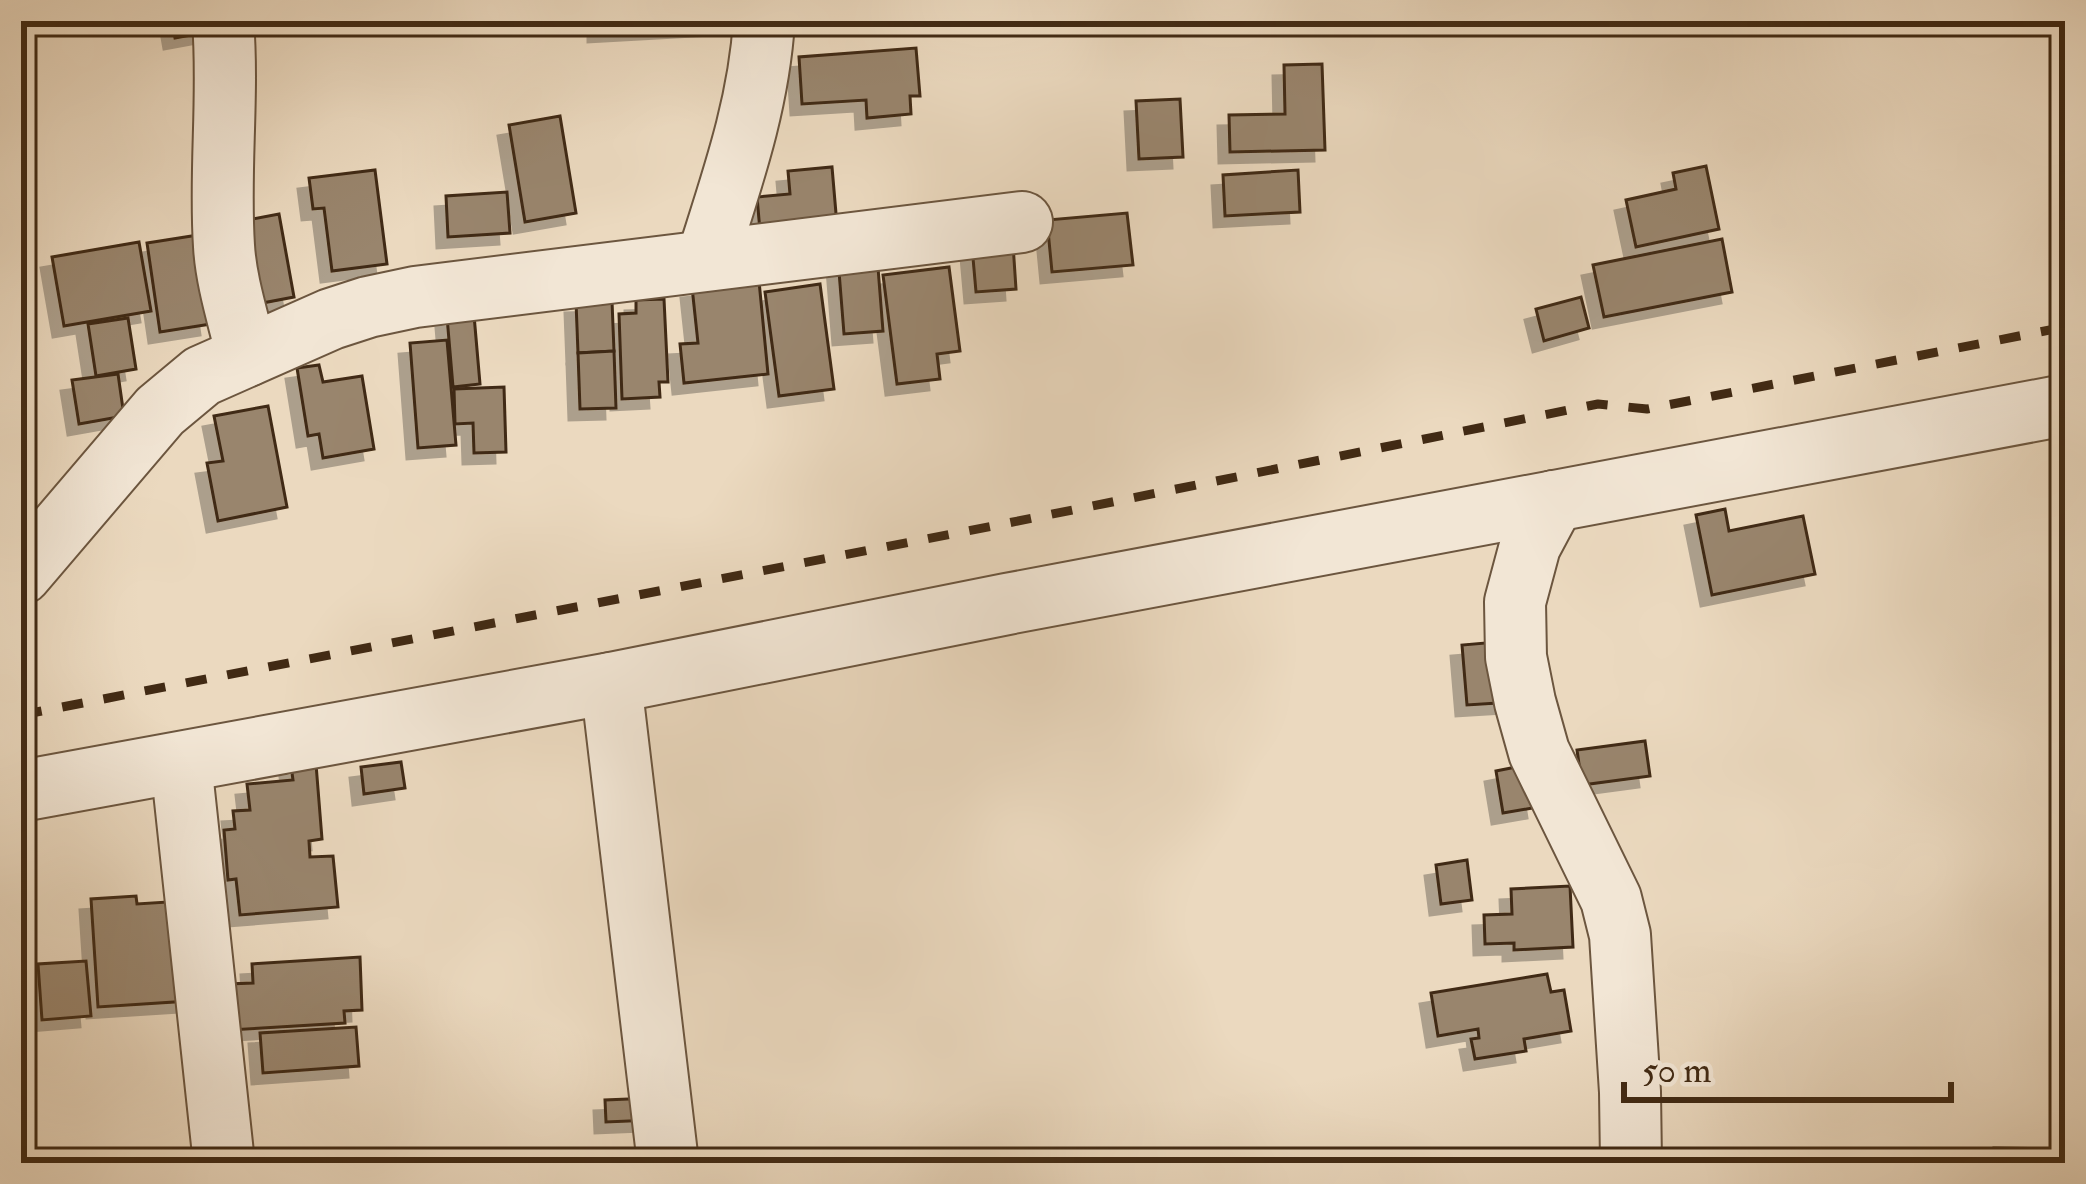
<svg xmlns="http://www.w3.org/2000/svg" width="2086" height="1184" viewBox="0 0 2086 1184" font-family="'IM FELL Double Pica',serif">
  <defs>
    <filter id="shadow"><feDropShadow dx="-11" dy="11" stdDeviation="0" flood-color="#0004"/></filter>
  </defs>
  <rect width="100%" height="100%" fill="#ebd9bf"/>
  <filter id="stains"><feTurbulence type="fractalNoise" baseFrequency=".00167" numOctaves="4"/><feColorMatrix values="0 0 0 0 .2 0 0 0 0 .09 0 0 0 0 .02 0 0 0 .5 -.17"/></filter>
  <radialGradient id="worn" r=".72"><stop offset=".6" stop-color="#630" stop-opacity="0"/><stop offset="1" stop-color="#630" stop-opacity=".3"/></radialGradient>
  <g fill="#99856d" stroke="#412a14" stroke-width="3" filter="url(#shadow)">
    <path d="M 172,21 L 216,21 L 218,30 L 175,38 Z"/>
    <path d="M 599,21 L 721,21 L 721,24 L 599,31 Z"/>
    <path d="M 916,48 L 920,96 L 910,96 L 911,114 L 867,118 L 866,100 L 802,104 L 799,57 Z"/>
    <path d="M 1322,64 L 1325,150 L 1230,152 L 1229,115 L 1285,114 L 1284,65 Z"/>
    <path d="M 1180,99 L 1183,157 L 1139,159 L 1136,101 Z"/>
    <path d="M 560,116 L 576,213 L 525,222 L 509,125 Z"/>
    <path d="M 1706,166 L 1719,229 L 1636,247 L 1626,200 L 1676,189 L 1673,173 Z"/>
    <path d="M 832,167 L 837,225 L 760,231 L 757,197 L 790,194 L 788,171 Z"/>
    <path d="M 375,170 L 387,264 L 332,271 L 324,208 L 313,209 L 309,178 Z"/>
    <path d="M 1298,170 L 1300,212 L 1225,216 L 1223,175 Z"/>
    <path d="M 507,192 L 510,233 L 448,237 L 446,196 Z"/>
    <path d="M 1127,213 L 1133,265 L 1052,272 L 1047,220 Z"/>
    <path d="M 279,214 L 294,297 L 252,305 L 237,222 Z"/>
    <path d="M 198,235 L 211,324 L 160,332 L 147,243 Z"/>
    <path d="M 1722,239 L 1732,292 L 1604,317 L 1593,265 Z"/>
    <path d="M 139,242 L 151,311 L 64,326 L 52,257 Z"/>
    <path d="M 1013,244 L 1016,289 L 976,292 L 972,247 Z"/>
    <path d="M 877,255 L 883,331 L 844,334 L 838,259 Z"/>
    <path d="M 949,267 L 960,351 L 937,354 L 940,379 L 897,384 L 883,275 Z"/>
    <path d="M 759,281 L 768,374 L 684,383 L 680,344 L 698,343 L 692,287 Z"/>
    <path d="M 820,284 L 834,389 L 779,396 L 765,292 Z"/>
    <path d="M 1581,297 L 1589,328 L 1544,341 L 1536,309 Z"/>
    <path d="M 664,299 L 668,382 L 659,382 L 660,397 L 622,399 L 619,314 L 636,313 L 636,300 Z"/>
    <path d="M 612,301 L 614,351 L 578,353 L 576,302 Z"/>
    <path d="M 474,315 L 480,384 L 453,387 L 447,317 Z"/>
    <path d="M 128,318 L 136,369 L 96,376 L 88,324 Z"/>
    <path d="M 447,340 L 456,445 L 418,448 L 410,343 Z"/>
    <path d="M 614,351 L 616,408 L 580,409 L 578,353 Z"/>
    <path d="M 319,365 L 323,382 L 362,376 L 374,449 L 323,458 L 319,434 L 308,436 L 297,368 Z"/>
    <path d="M 118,374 L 124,416 L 79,424 L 72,380 Z"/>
    <path d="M 504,387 L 506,452 L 474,453 L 473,423 L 455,424 L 454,389 Z"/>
    <path d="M 268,406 L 287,507 L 218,521 L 207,463 L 223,461 L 214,416 Z"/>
    <path d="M 1725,509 L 1729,531 L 1803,516 L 1815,574 L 1712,595 L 1696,515 Z"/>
    <path d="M 1508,641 L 1513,702 L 1467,705 L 1462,645 Z"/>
    <path d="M 1645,741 L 1650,776 L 1582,785 L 1577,750 Z"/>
    <path d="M 401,762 L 405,788 L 364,794 L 361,767 Z"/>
    <path d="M 316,764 L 322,839 L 309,841 L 310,857 L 333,856 L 338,907 L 240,915 L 236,879 L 228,880 L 224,830 L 235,829 L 233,811 L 250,810 L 247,784 L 293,780 L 291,766 Z"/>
    <path d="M 1531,764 L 1538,807 L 1503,813 L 1496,771 Z"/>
    <path d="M 1467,860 L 1472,900 L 1441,904 L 1436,865 Z"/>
    <path d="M 1570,886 L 1573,947 L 1514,950 L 1514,943 L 1485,944 L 1484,915 L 1512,914 L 1511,889 Z"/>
    <path d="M 136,896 L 137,904 L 183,901 L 189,1001 L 98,1007 L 91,899 Z"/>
    <path d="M 360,957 L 362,1010 L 344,1011 L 345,1023 L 230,1030 L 227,984 L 253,983 L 252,964 Z"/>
    <path d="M 86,961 L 91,1016 L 42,1020 L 38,964 Z"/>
    <path d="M 1547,974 L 1551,992 L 1564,990 L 1571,1031 L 1524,1039 L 1526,1051 L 1475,1059 L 1471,1039 L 1479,1038 L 1478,1029 L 1438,1036 L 1431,993 Z"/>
    <path d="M 356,1027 L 359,1066 L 263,1073 L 260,1033 Z"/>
    <path d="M 652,1098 L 652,1120 L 606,1122 L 605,1100 Z"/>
    <path d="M 1994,1148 L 2058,1149 L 2058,1163 L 1994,1163 Z"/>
  </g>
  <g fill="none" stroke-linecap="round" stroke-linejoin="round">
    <defs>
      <g id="minor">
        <path d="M 223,21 C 229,96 219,171 224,246 C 226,282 239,321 247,356"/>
        <path d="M 707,259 C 732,180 759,104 764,21"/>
        <path d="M 1554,501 L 1530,546 L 1515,602 L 1516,657 L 1525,702 L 1539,752 L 1611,899 L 1620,935 L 1630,1092 L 1631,1163"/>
        <path d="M 21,574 L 160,411 L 202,376 L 331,319 L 368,307 L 415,297 L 1022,222"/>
        <path d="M 611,683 L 668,1163"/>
        <path d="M 181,763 L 224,1163"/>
        <path d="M 21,791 L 611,683 L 1007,604 L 2065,405"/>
      </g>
    </defs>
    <use href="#minor" stroke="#6c563f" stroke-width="64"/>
    <use href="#minor" stroke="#f2e6d5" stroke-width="60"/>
    <path stroke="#412a14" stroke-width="9" stroke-dasharray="21 21" stroke-linecap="butt" d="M 21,715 L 1003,524 L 1598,404 L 1647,409 L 2065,327"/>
  </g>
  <rect width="2086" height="1184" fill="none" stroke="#ebd9bf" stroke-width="72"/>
  <rect x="24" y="24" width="2038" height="1136" fill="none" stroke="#412a14" stroke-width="6"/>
  <rect x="36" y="36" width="2014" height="1112" fill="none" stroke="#412a14" stroke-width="3"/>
  <path d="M1624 1082v18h327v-18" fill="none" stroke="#412a14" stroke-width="6"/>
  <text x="1642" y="1082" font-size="36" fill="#412a14" stroke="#f2e6d5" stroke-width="9" paint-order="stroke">50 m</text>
  <rect width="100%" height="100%" filter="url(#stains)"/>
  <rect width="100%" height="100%" fill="url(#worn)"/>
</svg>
